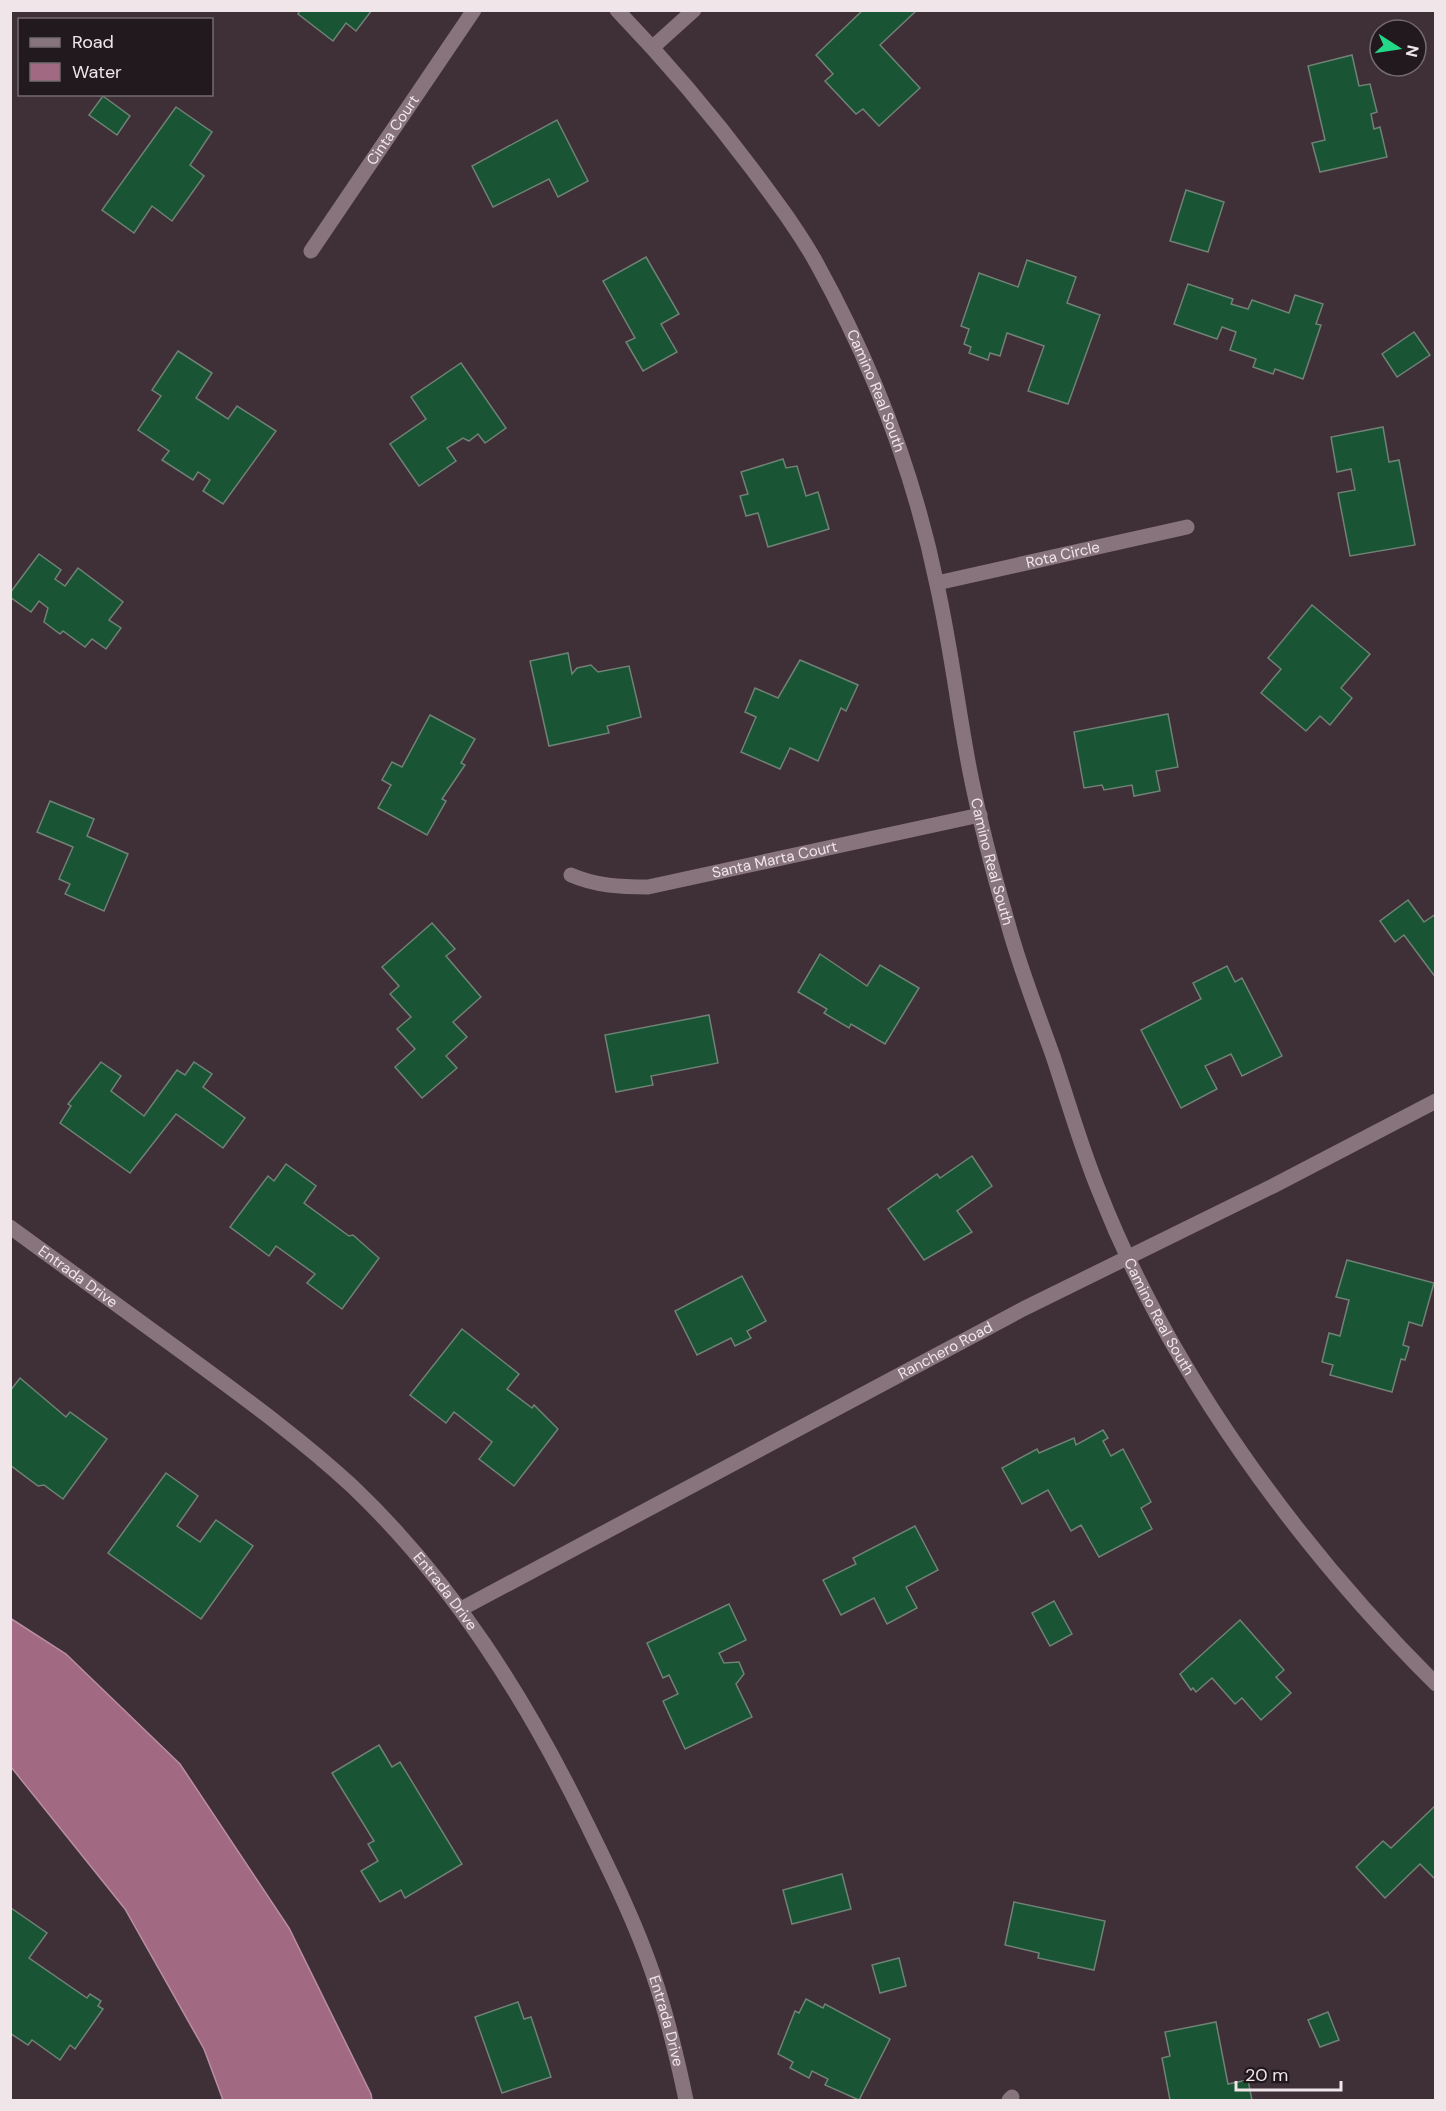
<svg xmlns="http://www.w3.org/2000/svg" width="1446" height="2111" viewBox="0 0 1446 2111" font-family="'DM Sans',sans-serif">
  <rect width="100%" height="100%" fill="#3f2f36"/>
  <path fill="#a26983" stroke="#b98ea2" stroke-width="1.5" d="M 10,1618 L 66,1654 L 180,1764 L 289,1928 L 371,2094 L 372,2100 L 223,2100 L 204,2049 L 125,1909 L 11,1767 Z"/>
  <g fill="#195435" stroke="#708176" stroke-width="1.5">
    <path d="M 300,10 L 372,10 L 356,31 L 346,23 L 333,41 L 298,14 Z"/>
    <path d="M 863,10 L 917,10 L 880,45 L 920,88 L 879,126 L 863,109 L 856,114 L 825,81 L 833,74 L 816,55 Z"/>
    <path d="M 1352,55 L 1359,86 L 1370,84 L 1377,112 L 1371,114 L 1374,129 L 1380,127 L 1387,157 L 1320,172 L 1312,143 L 1325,140 L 1308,66 Z"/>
    <path d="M 103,96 L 130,116 L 117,135 L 89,115 Z"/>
    <path d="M 176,107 L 212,132 L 190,165 L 204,176 L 172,221 L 152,206 L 134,233 L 102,210 Z"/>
    <path d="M 557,120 L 588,181 L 558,197 L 549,179 L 493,207 L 472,166 Z"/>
    <path d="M 1186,190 L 1224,202 L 1208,252 L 1170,241 Z"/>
    <path d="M 646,257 L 679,314 L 661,324 L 677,352 L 643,371 L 626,342 L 635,338 L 603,281 Z"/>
    <path d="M 1027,260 L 1076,277 L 1067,303 L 1100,315 L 1068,404 L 1028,391 L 1044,346 L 1007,333 L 1000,356 L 990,353 L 988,360 L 969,353 L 971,347 L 964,344 L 969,329 L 961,326 L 979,273 L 1018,287 Z"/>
    <path d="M 1188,284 L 1233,299 L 1231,304 L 1248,309 L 1252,300 L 1289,313 L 1295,295 L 1323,304 L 1316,324 L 1321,325 L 1303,379 L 1275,369 L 1273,374 L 1253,367 L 1256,359 L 1230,350 L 1236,332 L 1222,327 L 1217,339 L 1174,324 Z"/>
    <path d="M 1414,332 L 1430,355 L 1397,377 L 1382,354 Z"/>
    <path d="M 178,351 L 212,373 L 196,398 L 228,419 L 237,406 L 276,431 L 223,504 L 203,491 L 210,480 L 198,472 L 193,480 L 162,460 L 169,451 L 138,430 L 161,396 L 152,390 Z"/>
    <path d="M 461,363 L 506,428 L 485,443 L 478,434 L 469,441 L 463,438 L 447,448 L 456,461 L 419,486 L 390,444 L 426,419 L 411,397 Z"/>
    <path d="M 1383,427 L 1389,462 L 1399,460 L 1415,545 L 1350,556 L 1338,493 L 1355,490 L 1351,469 L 1337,472 L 1331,437 Z"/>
    <path d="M 783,459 L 786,468 L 797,466 L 806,496 L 818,492 L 829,529 L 768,547 L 758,513 L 746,516 L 740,496 L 748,494 L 741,472 Z"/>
    <path d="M 39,554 L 61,570 L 55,579 L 65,586 L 78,568 L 123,602 L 109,620 L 121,628 L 106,649 L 92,639 L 85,647 L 63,631 L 60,634 L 44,622 L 48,608 L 39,601 L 31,612 L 10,597 L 10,593 Z"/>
    <path d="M 1312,605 L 1370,654 L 1341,688 L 1352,698 L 1330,725 L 1320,716 L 1306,731 L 1261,693 L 1281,669 L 1268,658 Z"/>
    <path d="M 568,653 L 572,674 L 577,668 L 591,665 L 598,672 L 629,666 L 641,717 L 607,726 L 609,733 L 549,746 L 530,661 Z"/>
    <path d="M 800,660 L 858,685 L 846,711 L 841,708 L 818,761 L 790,748 L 780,769 L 741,752 L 756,717 L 745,712 L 755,688 L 778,698 Z"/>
    <path d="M 1168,714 L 1178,767 L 1156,771 L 1160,791 L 1134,796 L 1132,785 L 1104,790 L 1102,785 L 1084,788 L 1074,732 Z"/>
    <path d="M 430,715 L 475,739 L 461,763 L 465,765 L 442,799 L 446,801 L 427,835 L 378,808 L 391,785 L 382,780 L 392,762 L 402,767 Z"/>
    <path d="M 50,801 L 94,819 L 87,836 L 128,854 L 104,911 L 65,894 L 70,884 L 59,879 L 73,847 L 37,832 Z"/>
    <path d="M 1408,900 L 1424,922 L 1436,914 L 1436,978 L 1404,935 L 1395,942 L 1380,921 Z"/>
    <path d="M 432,923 L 455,949 L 446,956 L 481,997 L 453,1022 L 467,1037 L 446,1056 L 457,1068 L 422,1098 L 395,1067 L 415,1049 L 397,1029 L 411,1017 L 390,994 L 399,986 L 382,967 Z"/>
    <path d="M 820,954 L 867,986 L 880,965 L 919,988 L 885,1044 L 851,1024 L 849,1028 L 824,1013 L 827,1009 L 798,992 Z"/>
    <path d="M 1227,966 L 1235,982 L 1242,978 L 1282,1056 L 1242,1076 L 1231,1054 L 1205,1066 L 1217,1089 L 1181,1108 L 1141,1030 L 1201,999 L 1193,983 Z"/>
    <path d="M 709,1015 L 718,1063 L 651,1076 L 653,1085 L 616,1092 L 605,1035 Z"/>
    <path d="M 101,1062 L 121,1076 L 111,1091 L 144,1116 L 177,1070 L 185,1075 L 194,1062 L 212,1074 L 203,1087 L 245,1118 L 223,1148 L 176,1114 L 130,1173 L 60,1123 L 71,1106 L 68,1104 Z"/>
    <path d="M 972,1156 L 992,1186 L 957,1211 L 972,1232 L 924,1260 L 888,1209 L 937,1174 L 940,1178 Z"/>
    <path d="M 286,1164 L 316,1186 L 304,1203 L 349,1236 L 353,1235 L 379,1258 L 342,1309 L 307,1283 L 315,1274 L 276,1246 L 269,1256 L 230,1227 L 268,1176 L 274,1181 Z"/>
    <path d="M 1347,1260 L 1434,1283 L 1422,1326 L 1409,1322 L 1403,1345 L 1409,1347 L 1405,1360 L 1401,1359 L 1392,1392 L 1330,1375 L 1333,1365 L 1322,1362 L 1329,1333 L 1340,1336 L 1349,1300 L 1336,1297 Z"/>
    <path d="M 742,1276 L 766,1321 L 747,1331 L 751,1338 L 735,1346 L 731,1338 L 697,1355 L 675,1311 Z"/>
    <path d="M 462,1329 L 519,1374 L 507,1389 L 532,1408 L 534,1405 L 558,1429 L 514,1486 L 479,1459 L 492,1442 L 454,1412 L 446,1423 L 410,1395 Z"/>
    <path d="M 20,1378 L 66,1417 L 70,1412 L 107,1439 L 63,1499 L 44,1485 L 38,1486 L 10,1465 L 10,1391 Z"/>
    <path d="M 1103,1430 L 1108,1438 L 1103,1441 L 1111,1456 L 1123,1449 L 1151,1502 L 1141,1508 L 1152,1529 L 1099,1557 L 1081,1525 L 1071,1531 L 1048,1490 L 1022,1504 L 1002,1468 L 1037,1449 L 1039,1453 L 1074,1438 L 1076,1445 Z"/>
    <path d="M 166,1473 L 198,1496 L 177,1526 L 200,1542 L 216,1520 L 253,1546 L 201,1619 L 108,1553 Z"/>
    <path d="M 915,1526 L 938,1570 L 906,1587 L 917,1608 L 887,1624 L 874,1598 L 841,1615 L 823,1580 L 856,1564 L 853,1558 Z"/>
    <path d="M 1054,1601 L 1072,1634 L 1050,1646 L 1032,1613 Z"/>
    <path d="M 729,1604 L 746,1640 L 719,1653 L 724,1663 L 739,1662 L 744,1674 L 736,1684 L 752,1717 L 685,1749 L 663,1701 L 678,1694 L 669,1675 L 663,1678 L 647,1643 Z"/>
    <path d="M 1240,1620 L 1284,1670 L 1276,1677 L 1291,1693 L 1261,1720 L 1242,1698 L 1235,1704 L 1212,1678 L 1196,1692 L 1193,1688 L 1191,1690 L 1180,1674 Z"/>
    <path d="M 379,1745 L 392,1767 L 400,1762 L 462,1864 L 405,1898 L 401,1890 L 380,1902 L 361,1871 L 378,1861 L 368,1844 L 374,1841 L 332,1773 Z"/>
    <path d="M 1436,1805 L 1436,1880 L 1420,1864 L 1385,1898 L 1356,1867 L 1383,1841 L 1391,1848 Z"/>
    <path d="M 842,1874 L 851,1909 L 792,1924 L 783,1890 Z"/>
    <path d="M 1014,1902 L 1105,1921 L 1094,1970 L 1038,1958 L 1039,1953 L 1005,1945 Z"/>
    <path d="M 11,1908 L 47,1933 L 29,1958 L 87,1998 L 90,1994 L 101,2001 L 98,2006 L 103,2009 L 75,2049 L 70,2045 L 60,2060 L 32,2040 L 28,2045 L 10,2033 Z"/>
    <path d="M 899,1958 L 906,1986 L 880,1993 L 872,1965 Z"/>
    <path d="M 806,1999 L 823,2008 L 825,2004 L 890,2039 L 859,2100 L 825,2085 L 828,2079 L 812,2071 L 809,2078 L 790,2068 L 793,2062 L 778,2054 L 795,2011 L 799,2013 Z"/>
    <path d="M 518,2002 L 524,2019 L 531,2017 L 551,2077 L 502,2093 L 475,2017 Z"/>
    <path d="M 1328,2012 L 1339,2040 L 1320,2047 L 1308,2020 Z"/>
    <path d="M 1216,2022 L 1228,2084 L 1248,2080 L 1252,2100 L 1170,2100 L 1162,2058 L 1170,2056 L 1165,2032 Z"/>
  </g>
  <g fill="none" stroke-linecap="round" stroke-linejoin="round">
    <g stroke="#87747c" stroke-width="15">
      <path id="s1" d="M 617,10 C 666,61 711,114 753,170 C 775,200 799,231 817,264 C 872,364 914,473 937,585 C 951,647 958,710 970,772 C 980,822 993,872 1007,920 C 1019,966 1037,1011 1053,1056 C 1068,1101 1081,1147 1099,1191 C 1170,1372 1298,1547 1436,1684"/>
      <path d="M 653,47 L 694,10"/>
      <path id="s2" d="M 311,251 L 474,10"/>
      <path id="s3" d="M 937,583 L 1187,527"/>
      <path id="s4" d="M 571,875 C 596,886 621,887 648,887 L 980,815"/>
      <path id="s5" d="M 10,1227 C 69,1270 128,1313 186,1355 C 243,1397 300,1438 352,1486 C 452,1581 526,1699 586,1822 C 610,1871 635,1921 653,1974 C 667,2015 677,2057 686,2100"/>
      <path id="s6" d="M 461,1609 L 1023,1309 L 1273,1186 L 1436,1101"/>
      <path d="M 1009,2100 L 1012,2097"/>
    </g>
  </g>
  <g text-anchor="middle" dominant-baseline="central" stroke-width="6" stroke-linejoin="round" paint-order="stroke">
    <g font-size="15" fill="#f0e6ea" stroke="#21191d">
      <text stroke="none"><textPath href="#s2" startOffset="146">Cinta Court</textPath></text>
      <text stroke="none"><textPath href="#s1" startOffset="464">Camino Real South</textPath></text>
      <text stroke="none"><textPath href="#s3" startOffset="129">Rota Circle</textPath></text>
      <text stroke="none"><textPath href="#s4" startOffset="208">Santa Marta Court</textPath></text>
      <text stroke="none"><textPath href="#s1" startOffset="950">Camino Real South</textPath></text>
      <text stroke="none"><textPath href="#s5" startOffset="84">Entrada Drive</textPath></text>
      <text stroke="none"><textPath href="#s1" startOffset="1436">Camino Real South</textPath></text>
      <text stroke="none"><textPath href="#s6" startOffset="549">Ranchero Road</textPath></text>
      <text stroke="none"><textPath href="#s5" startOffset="570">Entrada Drive</textPath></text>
      <text stroke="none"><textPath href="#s5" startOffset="1056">Entrada Drive</textPath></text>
    </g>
  </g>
  <rect width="1446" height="2111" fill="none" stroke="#f0e6ea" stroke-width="24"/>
  <rect x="18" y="18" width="195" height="78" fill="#21191d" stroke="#746b6f" stroke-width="1.5"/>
  <rect x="30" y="38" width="30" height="9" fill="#87747c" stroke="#746b6f" stroke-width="1.5"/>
  <text x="72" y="48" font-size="18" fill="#f0e6ea">Road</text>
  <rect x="30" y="63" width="30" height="18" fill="#a26983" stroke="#746b6f" stroke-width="1.5"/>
  <text x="72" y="78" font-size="18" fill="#f0e6ea">Water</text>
  <g transform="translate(1398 48) rotate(102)"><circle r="28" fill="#21191d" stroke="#746b6f" stroke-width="1.5"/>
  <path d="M0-4.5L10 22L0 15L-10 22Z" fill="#23d886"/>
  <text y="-9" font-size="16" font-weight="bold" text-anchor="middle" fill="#f0e6ea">N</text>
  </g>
  <path d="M1236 2081v9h105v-9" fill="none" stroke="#f0e6ea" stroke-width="3"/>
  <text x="1245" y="2081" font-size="18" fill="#f0e6ea" stroke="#21191d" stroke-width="4.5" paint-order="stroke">20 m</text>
</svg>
